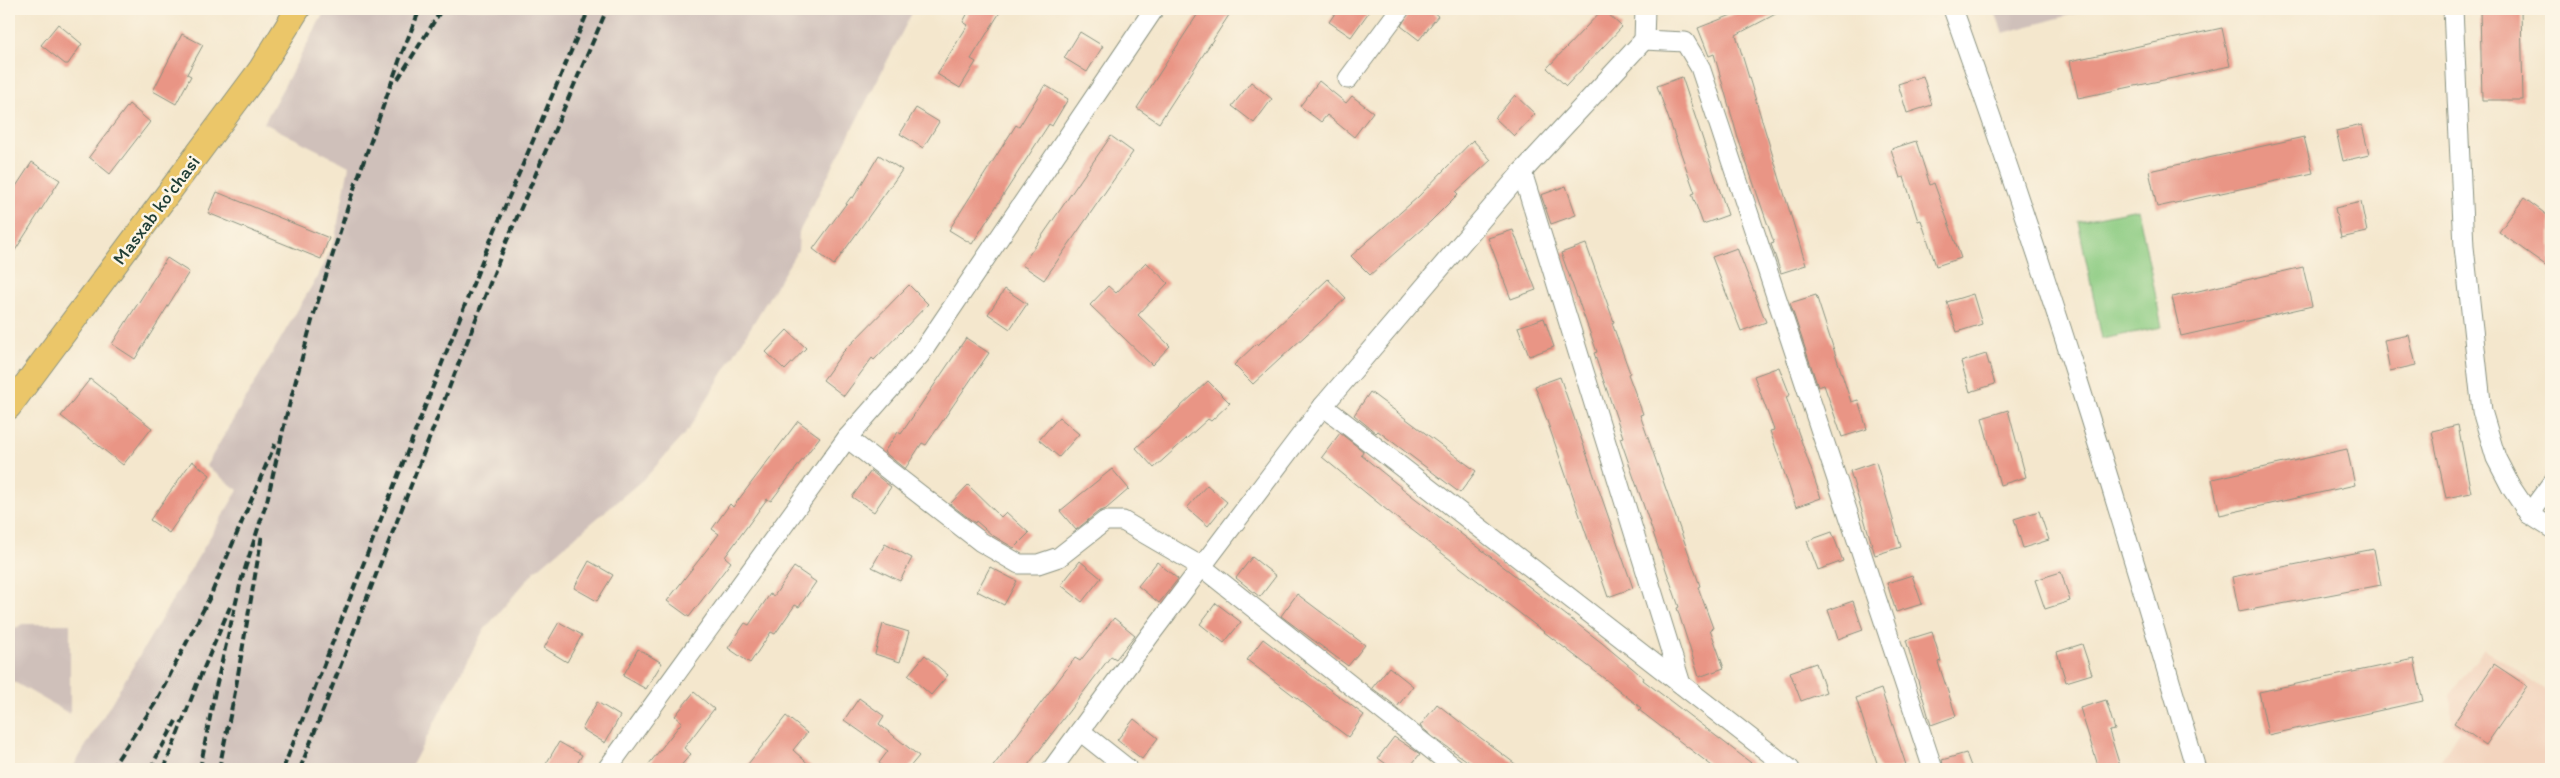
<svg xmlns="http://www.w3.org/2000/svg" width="2560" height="778" viewBox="0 0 2560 778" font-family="Itim,sans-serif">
  <rect width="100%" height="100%" fill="#fcf5e5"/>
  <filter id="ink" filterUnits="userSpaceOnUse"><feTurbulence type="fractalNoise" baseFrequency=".02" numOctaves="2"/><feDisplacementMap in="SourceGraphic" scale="10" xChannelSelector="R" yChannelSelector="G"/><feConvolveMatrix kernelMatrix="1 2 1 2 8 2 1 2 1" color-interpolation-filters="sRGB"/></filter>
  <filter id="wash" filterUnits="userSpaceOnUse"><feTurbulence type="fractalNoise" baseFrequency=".0096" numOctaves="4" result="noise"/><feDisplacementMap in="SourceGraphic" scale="20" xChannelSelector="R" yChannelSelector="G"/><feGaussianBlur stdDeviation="1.12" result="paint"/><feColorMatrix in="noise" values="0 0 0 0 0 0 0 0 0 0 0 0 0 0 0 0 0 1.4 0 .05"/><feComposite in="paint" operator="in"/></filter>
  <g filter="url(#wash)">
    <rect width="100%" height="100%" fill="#f4e7cd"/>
    <path fill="#f3d4be" d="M 2484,649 L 2551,694 L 2551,757 L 2541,769 L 2435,769 L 2459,731 L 2451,723 L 2451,694 Z"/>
    <g fill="#cfc0ba">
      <path d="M 326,9 L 914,9 L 799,232 L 798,250 L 688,430 L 647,476 L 535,571 L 483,631 L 410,769 L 72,769 L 238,490 L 206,466 L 324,265 L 335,238 L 349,166 L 264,123 Z"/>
      <path d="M 1994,9 L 2092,9 L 2003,33 Z"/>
      <path d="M 22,624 L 70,624 L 70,714 L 9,679 L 9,633 Z"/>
    </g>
    <path fill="#8dcc83" stroke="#56845c" d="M 2138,209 L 2162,327 L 2102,339 L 2078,221 Z"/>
    <g id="blocks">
      <g fill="#e99585">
        <path d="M 970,9 L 1002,9 L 971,59 L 976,62 L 960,88 L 937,74 L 968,25 L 963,22 Z"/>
        <path d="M 1201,9 L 1221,9 L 1229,15 L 1159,123 L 1137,108 Z"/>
        <path d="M 1338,9 L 1371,9 L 1351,37 L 1329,22 Z"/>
        <path d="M 1411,9 L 1429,9 L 1438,16 L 1419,40 L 1401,26 Z"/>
        <path d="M 1603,9 L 1622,27 L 1566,86 L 1547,68 Z"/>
        <path d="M 1747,9 L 1785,9 L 1736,35 L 1806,265 L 1781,273 L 1771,244 L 1774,243 L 1738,138 L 1714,54 L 1709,56 L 1698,28 Z"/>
        <path d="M 2480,9 L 2521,9 L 2523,100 L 2482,100 Z"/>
        <path d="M 58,24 L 82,44 L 68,64 L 65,64 L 41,45 Z"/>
        <path d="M 2222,28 L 2230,66 L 2078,98 L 2070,61 Z"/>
        <path d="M 1080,32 L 1103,46 L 1087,72 L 1064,58 Z"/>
        <path d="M 182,34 L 203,45 L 187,74 L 191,76 L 176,104 L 153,91 Z"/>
        <path d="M 1923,76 L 1932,105 L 1907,113 L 1898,84 Z"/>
        <path d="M 1682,77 L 1728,215 L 1703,224 L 1692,194 L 1695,193 L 1657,86 Z"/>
        <path d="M 1319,81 L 1346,103 L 1352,96 L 1373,112 L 1354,137 L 1327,115 L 1321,122 L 1300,106 Z"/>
        <path d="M 1251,82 L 1272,99 L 1254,123 L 1232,106 Z"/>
        <path d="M 1045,85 L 1068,99 L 1052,126 L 1049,124 L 972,244 L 949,230 L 1016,125 L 1019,127 Z"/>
        <path d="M 1515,95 L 1535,114 L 1514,136 L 1495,118 Z"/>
        <path d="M 129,104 L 150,122 L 110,174 L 89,157 Z"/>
        <path d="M 916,108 L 939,122 L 923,148 L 900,134 Z"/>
        <path d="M 2362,125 L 2369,155 L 2343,161 L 2336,131 Z"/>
        <path d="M 1111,136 L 1133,152 L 1044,280 L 1022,265 Z"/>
        <path d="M 2304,137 L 2313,173 L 2157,207 L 2149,171 Z"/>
        <path d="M 1473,140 L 1491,160 L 1456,192 L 1458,194 L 1430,222 L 1370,275 L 1351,256 L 1418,197 Z"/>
        <path d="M 1916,141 L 1930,185 L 1934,183 L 1961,258 L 1936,266 L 1921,220 L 1918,221 L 1904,177 L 1900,178 L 1891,149 Z"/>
        <path d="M 879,155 L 902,170 L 834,265 L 813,249 L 851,197 L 853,198 Z"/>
        <path d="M 32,162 L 60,180 L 9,260 L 9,197 Z"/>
        <path d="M 1566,186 L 1576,215 L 1551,224 L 1541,195 Z"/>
        <path d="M 217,192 L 329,238 L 321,259 L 208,213 Z"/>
        <path d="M 2524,198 L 2551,218 L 2551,269 L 2499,232 Z"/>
        <path d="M 2361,202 L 2367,232 L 2341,238 L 2335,208 Z"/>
        <path d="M 1513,230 L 1536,290 L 1511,299 L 1488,238 Z"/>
        <path d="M 1586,244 L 1614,322 L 1612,323 L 1630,373 L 1628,374 L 1643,414 L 1640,415 L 1700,586 L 1698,587 L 1713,628 L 1710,629 L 1724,668 L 1699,677 L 1677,608 L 1679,607 L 1620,438 L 1623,437 L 1594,353 L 1597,352 L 1561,253 Z"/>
        <path d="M 1737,248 L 1766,322 L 1741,331 L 1712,257 Z"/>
        <path d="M 167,258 L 189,272 L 135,359 L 112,344 Z"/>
        <path d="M 1146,262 L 1168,283 L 1138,315 L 1170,346 L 1152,365 L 1090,305 L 1108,286 L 1116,293 Z"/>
        <path d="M 2303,267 L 2312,306 L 2181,336 L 2172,297 Z"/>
        <path d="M 1328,279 L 1346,298 L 1253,384 L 1234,365 L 1257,343 L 1258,345 Z"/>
        <path d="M 909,285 L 928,304 L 874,360 L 872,358 L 844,396 L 823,380 L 843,352 Z"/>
        <path d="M 1005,289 L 1027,304 L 1010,329 L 988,314 Z"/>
        <path d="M 1973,294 L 1982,324 L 1957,332 L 1947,302 Z"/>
        <path d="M 1816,295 L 1851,402 L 1858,400 L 1867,429 L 1842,437 L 1824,385 L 1818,387 L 1790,303 Z"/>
        <path d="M 1544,318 L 1554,347 L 1529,356 L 1518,327 Z"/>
        <path d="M 787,330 L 806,348 L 785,370 L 766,352 Z"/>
        <path d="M 2409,335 L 2416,365 L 2390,371 L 2384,340 Z"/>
        <path d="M 966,338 L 989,353 L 926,445 L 922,443 L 905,469 L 884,452 L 898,432 L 901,434 Z"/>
        <path d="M 1986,354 L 1995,384 L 1970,392 L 1961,362 Z"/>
        <path d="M 1779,367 L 1790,395 L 1786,397 L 1821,498 L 1796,507 L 1770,431 L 1774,430 L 1754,376 Z"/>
        <path d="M 1560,377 L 1633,588 L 1608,597 L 1535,386 Z"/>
        <path d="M 90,379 L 152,428 L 123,465 L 61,416 Z"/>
        <path d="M 1208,381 L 1230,403 L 1211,421 L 1208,419 L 1154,468 L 1136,448 Z"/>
        <path d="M 1370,392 L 1476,471 L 1460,493 L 1378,431 L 1376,433 L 1354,415 Z"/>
        <path d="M 2008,410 L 2026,477 L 2000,485 L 1982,418 Z"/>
        <path d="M 1059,417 L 1079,434 L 1059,457 L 1039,440 Z"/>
        <path d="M 798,421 L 820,437 L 771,501 L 767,499 L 725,557 L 731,562 L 689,617 L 667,601 L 719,534 L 712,529 L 730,504 L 733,507 Z"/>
        <path d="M 2458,425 L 2471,493 L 2446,498 L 2432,431 Z"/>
        <path d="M 1340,433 L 1363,451 L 1361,455 L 1407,492 L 1602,643 L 1644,678 L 1643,680 L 1759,769 L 1716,769 L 1639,710 L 1641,708 L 1605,679 L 1399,520 L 1322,457 Z"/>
        <path d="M 2347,449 L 2355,485 L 2220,515 L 2212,479 Z"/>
        <path d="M 192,461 L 210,475 L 169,533 L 150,520 Z"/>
        <path d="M 1876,462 L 1901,547 L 1875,555 L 1850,471 Z"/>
        <path d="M 1112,469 L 1129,489 L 1106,509 L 1098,512 L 1076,530 L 1060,511 Z"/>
        <path d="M 871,471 L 891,487 L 874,512 L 852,497 Z"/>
        <path d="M 968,485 L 1001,517 L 1006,512 L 1029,533 L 1014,548 L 992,535 L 976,521 L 975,523 L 950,504 Z"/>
        <path d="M 1207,485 L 1227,502 L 1208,526 L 1187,508 Z"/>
        <path d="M 2039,511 L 2049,540 L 2023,548 L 2014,519 Z"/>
        <path d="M 1832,532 L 1843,561 L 1818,570 L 1807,541 Z"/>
        <path d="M 885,544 L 912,558 L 900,581 L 872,567 Z"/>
        <path d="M 2374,549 L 2381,585 L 2239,612 L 2232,577 Z"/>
        <path d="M 1252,557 L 1276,576 L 1260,597 L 1236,578 Z"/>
        <path d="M 589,561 L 613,575 L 597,601 L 574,588 Z"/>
        <path d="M 1080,561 L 1101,578 L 1082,602 L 1061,585 Z"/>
        <path d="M 1157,562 L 1178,579 L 1159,603 L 1138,586 Z"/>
        <path d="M 794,567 L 816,582 L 799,607 L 795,605 L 775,634 L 771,632 L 750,663 L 728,648 L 745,623 L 749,625 L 770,594 L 774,596 Z"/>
        <path d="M 990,567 L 1017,581 L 1004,605 L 977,591 Z"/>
        <path d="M 2061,572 L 2070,601 L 2045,609 L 2035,580 Z"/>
        <path d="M 1912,575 L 1922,604 L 1896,612 L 1887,583 Z"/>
        <path d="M 1297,594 L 1365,645 L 1348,666 L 1281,616 Z"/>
        <path d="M 1853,601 L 1863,630 L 1838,639 L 1828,610 Z"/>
        <path d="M 1216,603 L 1241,622 L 1224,643 L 1200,624 Z"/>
        <path d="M 1114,618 L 1135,635 L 1116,659 L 1111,656 L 1025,769 L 991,769 L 1075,658 L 1080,661 Z"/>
        <path d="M 559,622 L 582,635 L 567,662 L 544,648 Z"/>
        <path d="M 883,624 L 909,632 L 900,662 L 875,654 Z"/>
        <path d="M 1932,632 L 1941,661 L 1938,662 L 1956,716 L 1931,725 L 1906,640 Z"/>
        <path d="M 1263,639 L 1364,715 L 1348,737 L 1247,660 Z"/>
        <path d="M 2082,644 L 2092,674 L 2066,682 L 2057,652 Z"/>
        <path d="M 638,649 L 662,663 L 646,689 L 623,676 Z"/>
        <path d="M 925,655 L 948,675 L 931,695 L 908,675 Z"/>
        <path d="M 2414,659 L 2423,701 L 2268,735 L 2259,692 Z"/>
        <path d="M 1816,663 L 1826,692 L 1801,701 L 1790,672 Z"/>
        <path d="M 2494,664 L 2527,686 L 2486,745 L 2454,723 Z"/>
        <path d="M 1389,667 L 1413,686 L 1397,707 L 1372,688 Z"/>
        <path d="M 1881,689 L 1906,765 L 1895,769 L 1879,769 L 1856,698 Z"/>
        <path d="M 694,692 L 714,709 L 684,748 L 691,754 L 678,769 L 645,769 L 682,722 L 675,716 Z"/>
        <path d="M 859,698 L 884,716 L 879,724 L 919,756 L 908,769 L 886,769 L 879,763 L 888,751 L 844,720 Z"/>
        <path d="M 2106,700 L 2115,730 L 2109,731 L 2121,769 L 2099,769 L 2080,708 Z"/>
        <path d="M 597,702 L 620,716 L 605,743 L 582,729 Z"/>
        <path d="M 1437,704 L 1473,732 L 1522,769 L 1479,769 L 1433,737 L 1420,726 Z"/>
        <path d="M 786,716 L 807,733 L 793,750 L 814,769 L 744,769 Z"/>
        <path d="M 1134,719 L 1158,738 L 1142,759 L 1117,740 Z"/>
        <path d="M 1394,737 L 1420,754 L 1408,769 L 1393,769 L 1378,758 Z"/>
        <path d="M 559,742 L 582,755 L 574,769 L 543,769 Z"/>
        <path d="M 1966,753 L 1972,769 L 1944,769 L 1942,760 Z"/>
      </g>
    </g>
  </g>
  <g filter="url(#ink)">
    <use href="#blocks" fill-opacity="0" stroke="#8a9280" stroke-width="1"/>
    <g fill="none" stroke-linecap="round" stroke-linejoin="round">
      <defs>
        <g id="minor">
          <path d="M 1645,9 L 1644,40 L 1685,42 L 1700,67 L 1933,769"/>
          <path d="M 1953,9 C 2043,260 2121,514 2196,769"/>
          <path d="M 2453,9 L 2464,247 L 2482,411 L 2496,458 L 2511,487 L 2529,514 L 2551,528"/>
          <path d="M 1348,79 L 1400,9"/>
          <path d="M 1522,172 L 1681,684"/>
          <path d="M 1323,406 L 1790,769"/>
          <path d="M 847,438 L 981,542 L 1019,564 L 1038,564 L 1059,557 L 1105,521 L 1123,521 L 1202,567 L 1456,769"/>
          <path d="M 2529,514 L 2551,484"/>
          <path d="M 1080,731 L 1128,769"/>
          <path d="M 607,769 L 847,438 L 920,355 L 1154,9"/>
          <path d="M 1052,769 L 1150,635 L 1323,406 L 1522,172 L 1644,40"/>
        </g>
        <path id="major" d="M 9,407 L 260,70 L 298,9"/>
      </defs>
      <use href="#minor" stroke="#8a9280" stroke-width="21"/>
      <use href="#major" stroke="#8a9280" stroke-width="26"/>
      <use href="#minor" stroke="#fff" stroke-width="19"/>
      <use href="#major" stroke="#ebc669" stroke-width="24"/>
      <g stroke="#1f3d34" stroke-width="4" stroke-dasharray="8 4" stroke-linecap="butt">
        <path d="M 398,79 L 442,9"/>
        <path d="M 111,769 L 156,702 L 210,597 L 275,444"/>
        <path d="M 150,769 L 176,721"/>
        <path d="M 164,769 L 197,684 L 230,607"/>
        <path d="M 200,769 L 215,691 L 241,581 L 267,501 L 286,417 L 313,317 L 350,200 L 402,53 L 420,9"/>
        <path d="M 219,769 L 235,692 L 262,535"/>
        <path d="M 283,769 L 486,251 L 589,9"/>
        <path d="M 300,769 L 505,245 L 607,9"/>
      </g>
    </g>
  </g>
  <g text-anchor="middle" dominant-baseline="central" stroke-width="5" stroke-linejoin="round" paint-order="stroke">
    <g font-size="19" fill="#1f3d34" stroke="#fcf5e5">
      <text transform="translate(156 210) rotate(-53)">Masxab ko'chasi</text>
    </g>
  </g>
  <rect width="2560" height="778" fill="none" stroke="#fcf5e5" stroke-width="30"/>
</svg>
